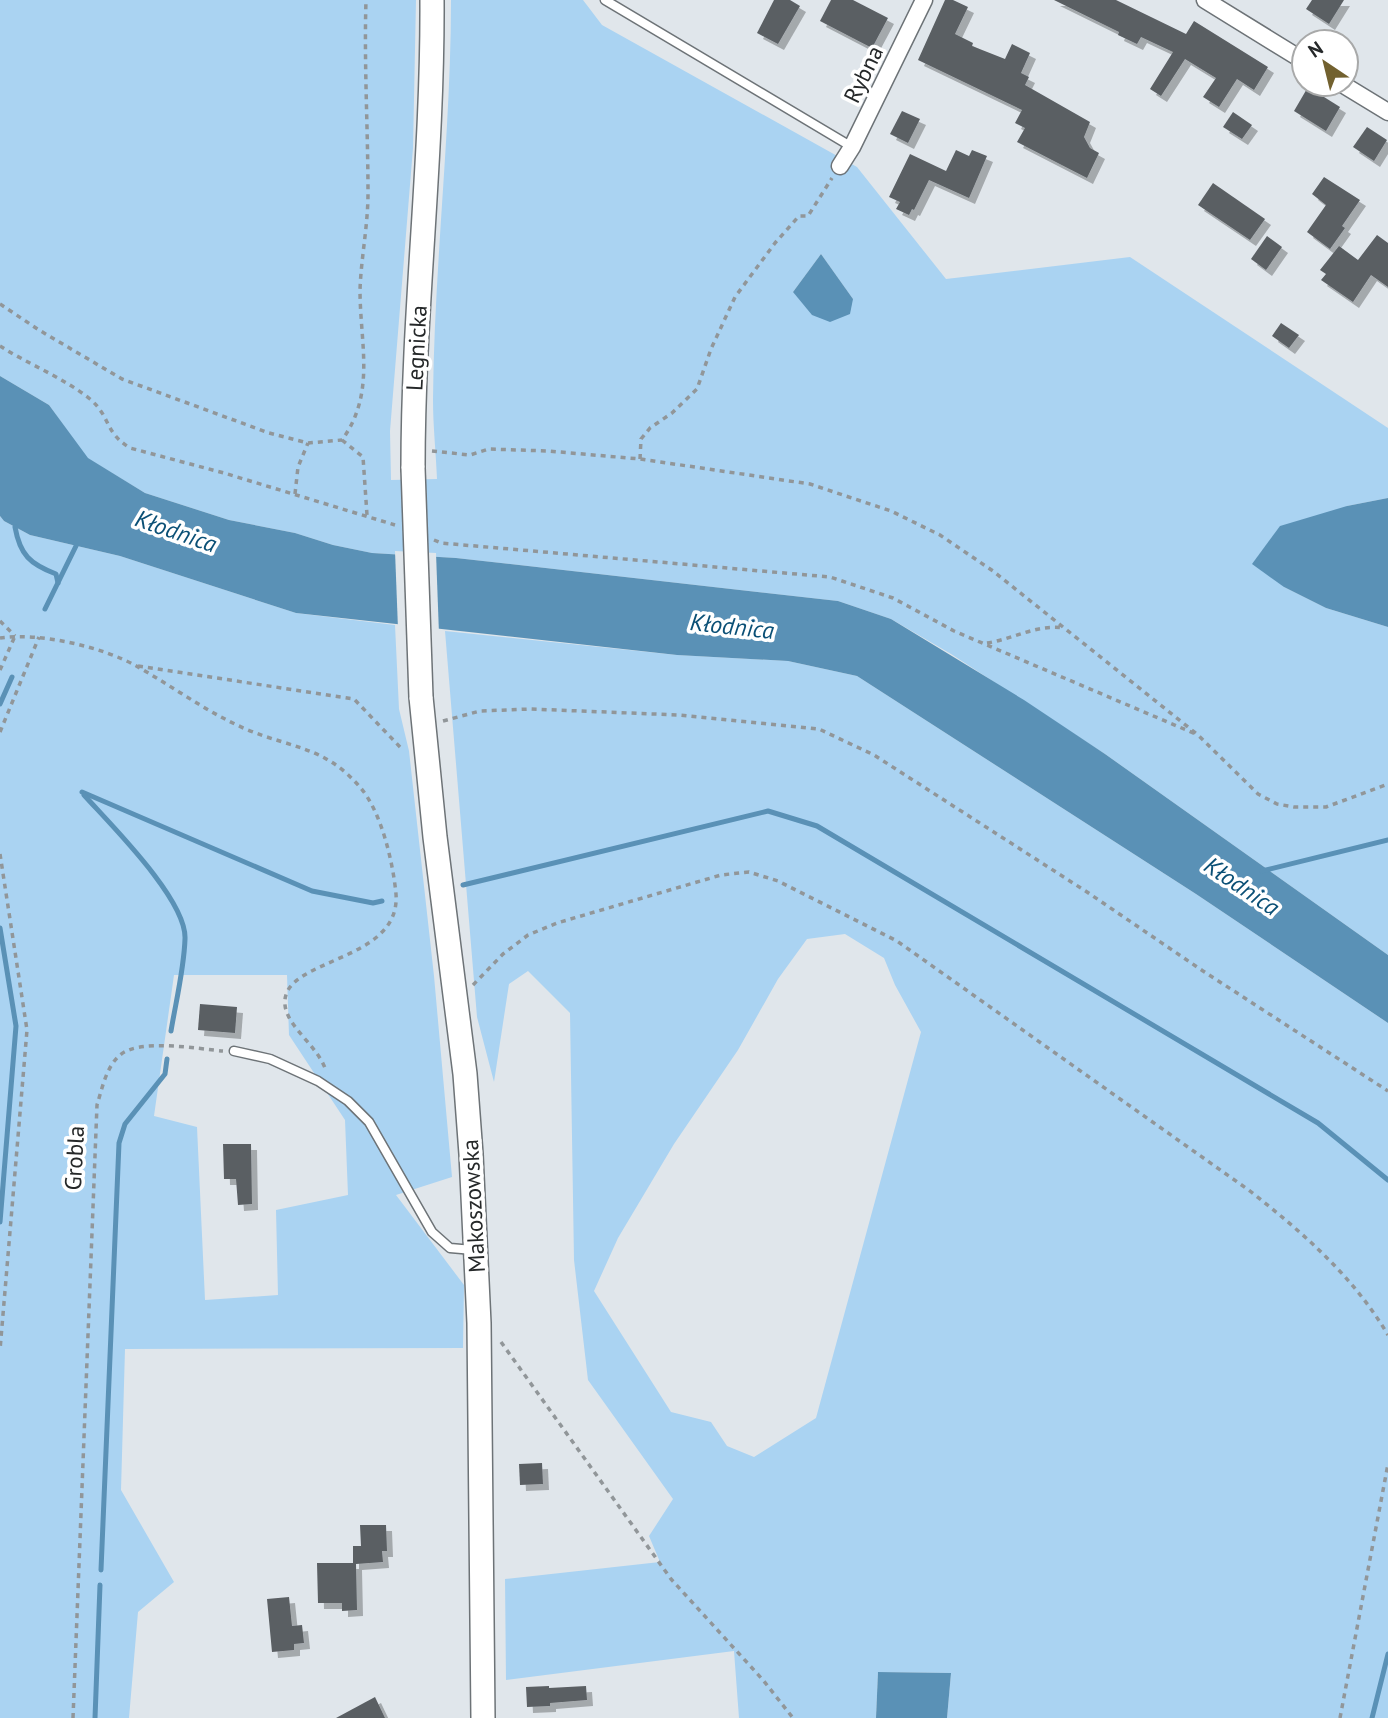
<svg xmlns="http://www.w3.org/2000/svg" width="1388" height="1718" viewBox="0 0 1388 1718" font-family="'PT Sans',sans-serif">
  <defs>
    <filter id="shadow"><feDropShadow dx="6" dy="6" stdDeviation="0" flood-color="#0004"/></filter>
  </defs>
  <rect width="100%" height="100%" fill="#e0e6eb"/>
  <g fill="#aad3f2" fill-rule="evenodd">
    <path d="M 0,0 L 416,0 L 413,148 L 390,431 L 391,480 L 437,479 C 436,453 433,426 433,400 C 434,266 451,133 451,0 L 583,0 L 602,25 L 857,167 L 946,279 L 1130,257 L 1388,428 L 1388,498 L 1347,506 L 1284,587 L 1326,608 L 1388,627 L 1388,955 L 1105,754 L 951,654 L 891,619 L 838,601 L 456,558 L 372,553 L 333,545 L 295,533 L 229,520 L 145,493 L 87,458 L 49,405 L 0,376 ZM 821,254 L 853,299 L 793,292 Z"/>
    <path d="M 0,516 L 4,521 L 30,535 L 120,556 L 296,613 L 395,625 L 399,709 L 409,751 L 434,976 L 452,1177 L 396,1195 L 464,1285 L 463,1348 L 125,1349 L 121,1490 L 174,1582 L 138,1612 L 129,1718 L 0,1718 ZM 174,975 L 287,975 L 289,1035 L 345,1120 L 348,1195 L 276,1210 L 278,1295 L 205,1300 L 197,1127 L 154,1116 Z"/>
    <path d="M 445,631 L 677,655 L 788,661 L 857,676 L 1196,894 L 1388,1023 L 1388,1718 L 947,1718 L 951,1673 L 878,1672 L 876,1718 L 739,1718 L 734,1651 L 506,1680 L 505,1579 L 660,1562 L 649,1536 L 673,1499 L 588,1380 L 574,1260 L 570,1013 L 528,971 L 509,984 L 494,1082 L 477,1017 ZM 845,934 L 884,958 L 895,985 L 921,1032 L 816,1418 L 754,1457 L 727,1446 L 711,1422 L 671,1412 L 594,1291 L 618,1238 L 674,1144 L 738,1050 L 778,979 L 807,939 Z"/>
  </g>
  <g fill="#5a91b6">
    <path d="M 821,254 L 853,299 L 850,314 L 830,322 L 812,315 L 793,292 Z"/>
    <path d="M 0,376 L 49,405 L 88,458 L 145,493 L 229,520 L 295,533 L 333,545 L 372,553 L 456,558 L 838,601 L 891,619 L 1024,700 L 1105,754 L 1388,955 L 1388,1023 L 1196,894 L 857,676 L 788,661 L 677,655 L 296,613 L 120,556 L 30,535 L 4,521 L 0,516 Z"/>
    <path d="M 1388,498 L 1388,627 L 1326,608 L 1284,587 L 1252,564 L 1280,526 L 1347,506 Z"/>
    <path d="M 878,1672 L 951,1673 L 947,1718 L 876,1718 Z"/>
  </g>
  <path fill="#e0e6eb" d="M 395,551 L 436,553 L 439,634 L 398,629 Z"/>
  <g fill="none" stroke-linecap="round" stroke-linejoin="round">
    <g stroke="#5a91b6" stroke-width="5">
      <path d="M 15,527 C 20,555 30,564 56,574 L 58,583"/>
      <path d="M 45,609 L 76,546"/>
      <path d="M 0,704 L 12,677"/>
      <path d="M 82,792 L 312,891 L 373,903 L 382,901"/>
      <path d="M 84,795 C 111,825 187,900 185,939 C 184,969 176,1001 171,1031"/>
      <path d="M 1262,871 L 1388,840"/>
      <path d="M 463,885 L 768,811 L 817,826 L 1318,1123 L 1388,1180"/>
      <path d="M 0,928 L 16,1026 L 0,1222"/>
      <path d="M 101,1570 L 119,1143 L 125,1124 L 165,1074 L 167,1059"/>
      <path d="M 95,1718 L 100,1585"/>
      <path d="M 1372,1718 L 1388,1654"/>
    </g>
  </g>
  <g fill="#5a5f63" filter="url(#shadow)">
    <path d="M 774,0 L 790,0 L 800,6 L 778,44 L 757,33 Z"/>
    <path d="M 831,0 L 853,0 L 888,18 L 872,48 L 820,21 Z"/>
    <path d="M 945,0 L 953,0 L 968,7 L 955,34 L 973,43 L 972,46 L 1005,59 L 1012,44 L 1030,53 L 1021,73 L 1029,77 L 1025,85 L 1090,122 L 1084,137 L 1090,148 L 1099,153 L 1087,178 L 1017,142 L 1025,128 L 1015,123 L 1022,110 L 918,60 Z"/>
    <path d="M 1054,0 L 1116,0 L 1186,34 L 1194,21 L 1268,67 L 1254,90 L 1237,79 L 1219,107 L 1203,97 L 1216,78 L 1185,59 L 1161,96 L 1150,89 L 1173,52 L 1141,37 L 1137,44 L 1118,35 L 1119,32 Z"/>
    <path d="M 1312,0 L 1344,0 L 1329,24 L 1306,9 Z"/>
    <path d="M 1308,87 L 1340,107 L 1326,131 L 1294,111 Z"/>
    <path d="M 902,111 L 920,119 L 908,143 L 890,134 Z"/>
    <path d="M 1233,112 L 1252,125 L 1242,139 L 1223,127 Z"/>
    <path d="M 1367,127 L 1387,140 L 1374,161 L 1353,147 Z"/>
    <path d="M 956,150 L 969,156 L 972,150 L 987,156 L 969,198 L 929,180 L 914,210 L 912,209 L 909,215 L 896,209 L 900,202 L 889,197 L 910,154 L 946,171 Z"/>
    <path d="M 1324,177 L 1360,200 L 1342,226 L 1345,228 L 1330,249 L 1307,232 L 1326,205 L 1312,194 Z"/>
    <path d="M 1213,183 L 1265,219 L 1250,240 L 1198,205 Z"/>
    <path d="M 1377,235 L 1388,243 L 1388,287 L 1371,275 L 1353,302 L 1321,280 L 1326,274 L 1320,270 L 1339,246 L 1358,260 Z"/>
    <path d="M 1267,236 L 1282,247 L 1266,270 L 1251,259 Z"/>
    <path d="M 1281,323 L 1299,335 L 1289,348 L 1272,336 Z"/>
    <path d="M 200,1004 L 237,1007 L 235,1033 L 198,1030 Z"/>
    <path d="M 223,1144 L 251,1144 L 252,1204 L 238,1205 L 236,1179 L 224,1179 Z"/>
    <path d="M 542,1463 L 543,1484 L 520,1485 L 519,1464 Z"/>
    <path d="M 360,1525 L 386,1525 L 387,1551 L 382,1551 L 383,1562 L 356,1564 L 357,1610 L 342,1611 L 342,1603 L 318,1603 L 317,1563 L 353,1563 L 353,1546 L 361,1546 Z"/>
    <path d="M 289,1597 L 292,1626 L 302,1625 L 304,1643 L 294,1644 L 294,1650 L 272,1652 L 267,1599 Z"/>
    <path d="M 549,1686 L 549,1688 L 586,1686 L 587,1700 L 550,1703 L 550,1706 L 527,1707 L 526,1687 Z"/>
    <path d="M 375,1697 L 385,1718 L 336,1718 Z"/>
  </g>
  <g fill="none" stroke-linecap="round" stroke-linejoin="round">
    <defs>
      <g id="service">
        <path d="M 605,0 L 852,147"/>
        <path d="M 234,1051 L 270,1059 L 318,1081 L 348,1101 L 369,1122 L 432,1232 L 450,1248 L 473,1250"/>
      </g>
      <g id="minor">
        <path d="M 1205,0 L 1304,61"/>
        <path d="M 1342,84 L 1388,112"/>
        <path d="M 840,166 L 852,147 L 924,0"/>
      </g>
      <g id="secondary">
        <path d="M 413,468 C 413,311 433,156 432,0"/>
        <path d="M 421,697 L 435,837 L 465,1074 L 471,1154 L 479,1323 L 483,1718"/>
      </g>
    </defs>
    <use href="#service" stroke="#6d7377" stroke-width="11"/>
    <use href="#minor" stroke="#6d7377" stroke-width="19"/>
    <use href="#secondary" stroke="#6d7377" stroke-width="26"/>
    <g stroke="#919699" stroke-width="3.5" stroke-dasharray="5 5" stroke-linecap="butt">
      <path d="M 0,304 L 39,330 L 122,379 L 269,433 L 308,443 L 342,440 C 376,393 360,344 360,290 C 361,258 368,226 368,193 C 368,129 364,65 366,0"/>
      <path d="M 0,346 C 28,364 64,378 90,399 C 111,417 104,432 130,448 L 224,473 L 395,525"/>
      <path d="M 342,440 L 363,457 L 367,515"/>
      <path d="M 432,451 L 470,455 L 489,449 L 548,451 L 640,459 L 810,484 L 891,511 L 940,535 L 993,571 L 1198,735 L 1258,794 L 1277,804 L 1294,807 L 1326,807 L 1388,784"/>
      <path d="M 640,459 L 641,439 L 650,428 L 672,413 L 697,389 L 711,349 L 735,297 L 775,243 L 799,216 L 808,216 L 832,178"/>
      <path d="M 295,494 L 298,467 L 308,443"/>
      <path d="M 434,540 L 441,543 L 830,577 L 893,598 L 954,631 L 1198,735"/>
      <path d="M 0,621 L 15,636"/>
      <path d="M 0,638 C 39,632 104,647 138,667 C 175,688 208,713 248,730 C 292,748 325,747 359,786 C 381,810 393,862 396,894 C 401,964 280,957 285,1005 C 287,1027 319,1047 326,1071"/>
      <path d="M 987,643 C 1014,639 1036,624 1064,628"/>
      <path d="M 138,666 L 354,699 L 401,748"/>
      <path d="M 0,670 L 15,636"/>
      <path d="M 443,721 L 480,711 L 531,709 L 679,715 L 819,729 L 874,755 L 1087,892 L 1203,971 L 1388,1091"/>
      <path d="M 0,732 L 39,637"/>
      <path d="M 0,854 L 27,1030 L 0,1350"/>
      <path d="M 473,985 L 503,954 L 528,935 L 557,923 L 721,875 L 749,872 L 778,881 L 897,941 L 1250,1191 C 1303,1233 1353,1276 1388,1335"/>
      <path d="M 501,1342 L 671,1579 L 763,1680 L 793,1718"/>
      <path d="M 73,1718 L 97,1105 C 102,1089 106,1067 120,1055 C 140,1038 198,1049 223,1051"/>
      <path d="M 1340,1718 L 1388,1464"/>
    </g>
    <use href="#service" stroke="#fff" stroke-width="8"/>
    <use href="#minor" stroke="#fff" stroke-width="16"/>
    <use href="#secondary" stroke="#fff" stroke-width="23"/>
    <defs>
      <path id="secondary-bridge" d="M 413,468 L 421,697"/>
    </defs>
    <use href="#secondary-bridge" stroke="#6d7377" stroke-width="26" stroke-linecap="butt"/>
    <use href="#secondary-bridge" stroke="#fff" stroke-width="23"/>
  </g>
  <g text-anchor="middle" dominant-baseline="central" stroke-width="7" stroke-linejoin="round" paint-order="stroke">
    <g font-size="23" fill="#252829" stroke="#fff">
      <text transform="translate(863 74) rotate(-64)">Rybna</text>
      <text transform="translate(416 348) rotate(-87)">Legnicka</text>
      <text transform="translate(74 1158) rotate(-87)">Grobla</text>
      <text transform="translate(473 1206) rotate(-93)">Makoszowska</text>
    </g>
    <g font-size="24" font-style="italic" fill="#0b5076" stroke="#fff">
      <text transform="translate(176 531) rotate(19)">Kłodnica</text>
      <text transform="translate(732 626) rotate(6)">Kłodnica</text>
      <text transform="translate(1242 886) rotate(34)">Kłodnica</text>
    </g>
  </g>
  <g transform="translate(1325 63) rotate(325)"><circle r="33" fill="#ffffff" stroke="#a8a9a9" stroke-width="2"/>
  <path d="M0-5L12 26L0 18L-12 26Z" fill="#72612f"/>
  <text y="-10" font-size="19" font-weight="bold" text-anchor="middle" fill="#252829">N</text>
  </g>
</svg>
